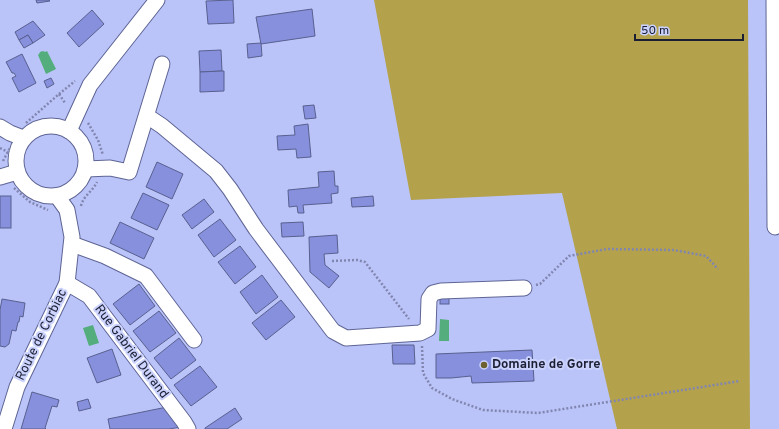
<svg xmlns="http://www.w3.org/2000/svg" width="779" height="429" viewBox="0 0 779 429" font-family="Overpass,sans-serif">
  <rect width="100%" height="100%" fill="#bbc4f9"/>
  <path fill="#b4a14c" d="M 374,0 L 748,0 L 750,429 L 617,429 L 562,193 L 411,200 Z"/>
  <g fill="#53ad7c">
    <path d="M 43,51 L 45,52 L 47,51 L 56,69 L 46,74 L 38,55 L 39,54 L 40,52 Z"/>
    <path d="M 440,319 L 449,320 L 449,341 L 439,341 Z"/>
    <path d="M 93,325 L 99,343 L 89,346 L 83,328 Z"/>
  </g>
  <g fill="#8690dd" stroke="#59608f">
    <path d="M 36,0 L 49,0 L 50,1 L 37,3 Z"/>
    <path d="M 233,0 L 234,23 L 208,24 L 206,1 Z"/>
    <path d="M 312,9 L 315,36 L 261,44 L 256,17 Z"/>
    <path d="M 92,10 L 104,24 L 79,47 L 67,33 Z"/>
    <path d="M 33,21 L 45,35 L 33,43 L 28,35 L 19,40 L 15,32 Z"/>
    <path d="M 28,35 L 33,43 L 24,48 L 19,40 Z"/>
    <path d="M 261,43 L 262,56 L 248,58 L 247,44 Z"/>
    <path d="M 221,50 L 222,71 L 200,72 L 199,51 Z"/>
    <path d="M 22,54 L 36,83 L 19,92 L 12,78 L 16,76 L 14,73 L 12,73 L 6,62 Z"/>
    <path d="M 222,71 L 224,71 L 224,91 L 200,92 L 200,72 Z"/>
    <path d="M 51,78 L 54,84 L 47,88 L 44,81 Z"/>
    <path d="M 314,105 L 316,118 L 305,119 L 303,106 Z"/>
    <path d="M 308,124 L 311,157 L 297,158 L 296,149 L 278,150 L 277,136 L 295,135 L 294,126 Z"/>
    <path d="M 157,162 L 183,174 L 172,199 L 146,187 Z"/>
    <path d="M 334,171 L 335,186 L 338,186 L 338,193 L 331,194 L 332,203 L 303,205 L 304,213 L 298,213 L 297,206 L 289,207 L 288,190 L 319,187 L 318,172 Z"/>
    <path d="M 143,193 L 169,205 L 157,230 L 131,218 Z"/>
    <rect x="0" y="196" width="11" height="32"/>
    <path d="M 373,196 L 374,206 L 352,207 L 351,198 Z"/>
    <path d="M 204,199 L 214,212 L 192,229 L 182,215 Z"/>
    <path d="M 220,219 L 236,240 L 214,257 L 198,235 Z"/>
    <path d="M 120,222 L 154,238 L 144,259 L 110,243 Z"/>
    <path d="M 303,222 L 304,236 L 282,237 L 281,223 Z"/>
    <path d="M 337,235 L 338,253 L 324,254 L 325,265 L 339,276 L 329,288 L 310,272 L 309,237 Z"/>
    <path d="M 240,246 L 256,267 L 235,284 L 218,262 Z"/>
    <path d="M 262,275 L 278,297 L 256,314 L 240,292 Z"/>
    <path d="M 139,284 L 155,306 L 130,325 L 113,304 Z"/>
    <rect x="440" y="298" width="9" height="6"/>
    <path d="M 2,299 L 25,303 L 23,317 L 20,316 L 19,322 L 18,322 L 16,331 L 12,330 L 9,344 L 5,347 L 0,346 L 0,310 Z"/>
    <path d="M 281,300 L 295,317 L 266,340 L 252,323 Z"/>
    <path d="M 159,311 L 176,333 L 150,352 L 133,331 Z"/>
    <path d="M 179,338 L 196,360 L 171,379 L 154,358 Z"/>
    <path d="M 392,345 L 414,345 L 415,364 L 393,364 Z"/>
    <path d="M 112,349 L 121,375 L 97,383 L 87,358 Z"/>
    <path d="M 532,350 L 534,381 L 472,383 L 471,376 L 451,378 L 436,378 L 436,354 Z"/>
    <path d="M 200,366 L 217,387 L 191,406 L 174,385 Z"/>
    <path d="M 32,392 L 59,400 L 57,407 L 52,406 L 45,428 L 46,429 L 21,429 Z"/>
    <path d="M 88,399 L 91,408 L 79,411 L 77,402 Z"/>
    <path d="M 167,407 L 181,427 L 169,429 L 110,429 L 108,419 Z"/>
    <path d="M 235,408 L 242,419 L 227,429 L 205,429 L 205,428 Z"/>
  </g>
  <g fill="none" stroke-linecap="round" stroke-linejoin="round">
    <defs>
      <g id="minor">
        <path d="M 774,0 L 775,227"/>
        <path d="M 147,116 L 162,126 L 216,171 L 230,189 L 256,229 L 333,331 L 346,338 L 420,333 L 428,329 L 429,299 L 433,293 L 441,291 L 524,288"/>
        <circle cx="51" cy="161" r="35"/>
        <path d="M 0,127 L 10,133 L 23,138"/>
        <path d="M 69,131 L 90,85 L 157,0"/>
        <path d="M 86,169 L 110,168 L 129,172 L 162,64"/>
        <path d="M 0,177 L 17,172"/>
        <path d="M 72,244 L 105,256 L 146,276 L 194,340"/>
        <path d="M 67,283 L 89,296 L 184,422 L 188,429"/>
        <path d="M 4,429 L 17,387 L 67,283 L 72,237 L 67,210 L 57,196"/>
      </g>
    </defs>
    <use href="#minor" stroke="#5e6594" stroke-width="17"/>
    <g stroke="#8086af" stroke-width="2.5" stroke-dasharray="2 2" stroke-linecap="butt">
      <path d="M 59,94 L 75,81"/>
      <path d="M 26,123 L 59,94 L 65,103"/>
      <path d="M 88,123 L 98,140 L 103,155"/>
      <path d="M 0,148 L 8,152"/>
      <path d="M 3,161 L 10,148"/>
      <path d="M 14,188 L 30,202 L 48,210"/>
      <path d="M 81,206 C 83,196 93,191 97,182"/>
      <path d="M 332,261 L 357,260 L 365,262 L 409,319"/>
      <path d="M 536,285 L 540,284 L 569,256 L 607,249 L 674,250 L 706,256 L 718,269"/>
      <path d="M 422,346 L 423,373 L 432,388 L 452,399 L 483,410 L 538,413 L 740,381"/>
    </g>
    <use href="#minor" stroke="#fff" stroke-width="15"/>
  </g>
  <circle fill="#6d622f" stroke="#cad2fd" stroke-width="1.5" cx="484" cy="365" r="4"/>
  <g text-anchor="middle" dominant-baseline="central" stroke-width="4" stroke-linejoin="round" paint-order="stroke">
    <g font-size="13" fill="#1c1f33" stroke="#cad2fd">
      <text transform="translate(42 335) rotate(-64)">Route de Corbiac</text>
      <text transform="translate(131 352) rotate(53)">Rue Gabriel Durand</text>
    </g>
    <g font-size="13" font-weight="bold" fill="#1c1f33" stroke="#cad2fd" text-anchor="start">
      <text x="492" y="365">Domaine de Gorre</text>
    </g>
  </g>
  <path d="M635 34v6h108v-6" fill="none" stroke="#1c1f33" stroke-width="2"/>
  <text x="641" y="34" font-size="12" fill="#1c1f33" stroke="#cad2fd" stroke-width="3" paint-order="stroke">50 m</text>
</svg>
